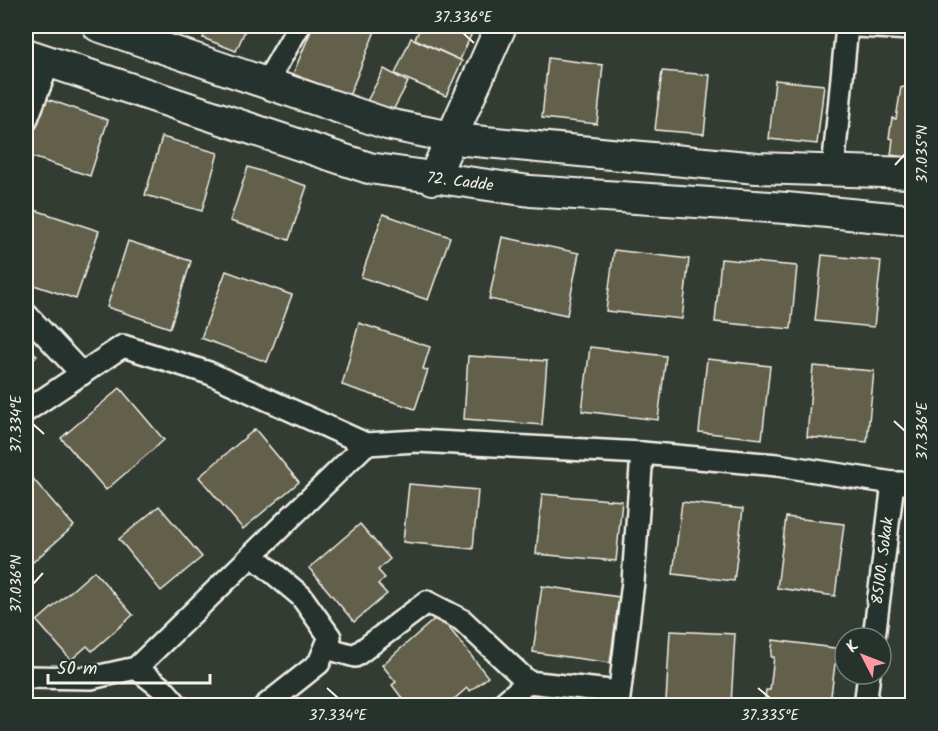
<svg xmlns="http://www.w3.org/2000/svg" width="938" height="731" viewBox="0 0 938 731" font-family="Kalam,sans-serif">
  <rect width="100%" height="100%" fill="#323c33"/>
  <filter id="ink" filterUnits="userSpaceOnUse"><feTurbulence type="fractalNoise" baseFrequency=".0167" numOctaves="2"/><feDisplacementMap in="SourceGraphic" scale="12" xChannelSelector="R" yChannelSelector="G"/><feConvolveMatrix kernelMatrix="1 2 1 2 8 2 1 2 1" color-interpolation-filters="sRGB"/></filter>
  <g filter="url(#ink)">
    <path fill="#617051" stroke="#aab09c" stroke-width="1.5" d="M 567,689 L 592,705 L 489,706 L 502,695 Z"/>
    <g fill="#62604c" stroke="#f4f1e8" stroke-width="1.5">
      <path d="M 208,26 L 247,26 L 236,51 L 203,38 Z"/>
      <path d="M 313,26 L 377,26 L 349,96 L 293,74 Z"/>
      <path d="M 421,26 L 455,26 L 472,33 L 460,60 L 415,39 Z"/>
      <path d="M 411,38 L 462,61 L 446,96 L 395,74 Z"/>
      <path d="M 548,58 L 603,65 L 597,124 L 542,118 Z"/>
      <path d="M 384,69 L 408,82 L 390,116 L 366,103 Z"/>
      <path d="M 662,71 L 710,75 L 704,134 L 655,130 Z"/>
      <path d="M 775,80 L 824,85 L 817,144 L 769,139 Z"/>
      <path d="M 901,87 L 912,88 L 912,158 L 891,155 L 893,139 L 889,138 L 892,118 L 896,119 Z"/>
      <path d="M 41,97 L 108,120 L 90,176 L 26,155 L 26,143 Z"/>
      <path d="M 162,137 L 218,153 L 202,211 L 145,195 Z"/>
      <path d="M 248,167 L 307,186 L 289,240 L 230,221 Z"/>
      <path d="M 26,207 L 99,231 L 76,299 L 31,284 L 26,278 Z"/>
      <path d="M 383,214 L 450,237 L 428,300 L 361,277 Z"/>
      <path d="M 502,237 L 579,253 L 567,315 L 489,299 Z"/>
      <path d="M 128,241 L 191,261 L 170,328 L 107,307 Z"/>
      <path d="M 614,250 L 689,259 L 682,319 L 606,311 Z"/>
      <path d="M 822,255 L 881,261 L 874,327 L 815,321 Z"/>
      <path d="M 721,259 L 797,266 L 791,329 L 715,322 Z"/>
      <path d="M 226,271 L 292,295 L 267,362 L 201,338 Z"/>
      <path d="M 359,323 L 430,347 L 423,369 L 428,370 L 415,409 L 342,385 Z"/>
      <path d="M 26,342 L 37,356 L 26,366 Z"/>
      <path d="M 590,347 L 666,356 L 658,420 L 582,411 Z"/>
      <path d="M 468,356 L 547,361 L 542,425 L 464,419 Z"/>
      <path d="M 707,359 L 770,366 L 762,439 L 699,432 Z"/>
      <path d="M 813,366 L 874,371 L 867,442 L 807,437 Z"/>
      <path d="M 120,388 L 164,440 L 106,490 L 61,438 Z"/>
      <path d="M 255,429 L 299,482 L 243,529 L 199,477 Z"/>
      <path d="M 28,473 L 74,526 L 26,568 L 26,475 Z"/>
      <path d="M 409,484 L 478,490 L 473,549 L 403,542 Z"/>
      <path d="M 542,494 L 622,501 L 616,561 L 536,554 Z"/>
      <path d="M 682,502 L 743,509 L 734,581 L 673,574 Z"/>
      <path d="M 159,506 L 202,557 L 161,591 L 119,539 Z"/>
      <path d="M 786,517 L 844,524 L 835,596 L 777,588 Z"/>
      <path d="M 360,524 L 390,559 L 378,570 L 385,578 L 378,584 L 387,594 L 354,622 L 309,568 Z"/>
      <path d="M 94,571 L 133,615 L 92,651 L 87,646 L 71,660 L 37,621 Z"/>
      <path d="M 542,586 L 619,597 L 610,663 L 533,652 Z"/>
      <path d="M 439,615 L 488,677 L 470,691 L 467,688 L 446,706 L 408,706 L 392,685 L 396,682 L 382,665 Z"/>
      <path d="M 911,628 L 912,628 L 912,679 L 907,678 Z"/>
      <path d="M 670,631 L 735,634 L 731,705 L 666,702 Z"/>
      <path d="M 773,640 L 842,649 L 840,664 L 835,664 L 831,696 L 836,697 L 835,706 L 764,706 L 766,690 L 770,690 L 774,657 L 771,657 Z"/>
    </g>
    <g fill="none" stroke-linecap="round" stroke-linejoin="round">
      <defs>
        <g id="street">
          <path d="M 857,26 L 912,29"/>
          <path d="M 266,83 L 299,26"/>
          <path d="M 26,121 L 49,62"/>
          <path d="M 833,170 L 847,26"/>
          <path d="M 26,314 L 82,374"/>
          <path d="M 26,411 L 123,346 L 209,373 L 366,444 L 417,441 L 642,453 L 777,465 L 893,483 L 912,483"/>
          <path d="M 252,555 L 301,596 L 330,637 L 319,663 L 265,706"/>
          <path d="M 874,638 L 893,483"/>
          <path d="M 326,648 L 355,656 L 427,602 L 462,620 L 528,682"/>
          <path d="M 136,668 L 164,690 L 178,706"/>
          <path d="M 26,677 L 91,678 L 136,668 L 366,444"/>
          <path d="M 500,706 L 528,682 L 619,692"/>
          <path d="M 618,706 L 633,582 L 642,453"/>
          <path d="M 865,706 L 869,674"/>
        </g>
        <g id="secondary">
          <path d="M 98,26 L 387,124 L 465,140 L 757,168 L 912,173"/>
          <path d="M 26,54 L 369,168 L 530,191 L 786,208 L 912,220"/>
          <path d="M 433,179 L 501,26"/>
        </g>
      </defs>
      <use href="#street" stroke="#f4f1e8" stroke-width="26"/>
      <use href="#secondary" stroke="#f4f1e8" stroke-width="34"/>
      <use href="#street" stroke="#26332d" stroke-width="21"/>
      <use href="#secondary" stroke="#26332d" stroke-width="30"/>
    </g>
  </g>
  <path fill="none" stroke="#f4f1e8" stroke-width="2" d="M 463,33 L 474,43M 895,165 L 905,154M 894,421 L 905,431M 33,424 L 44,434M 33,584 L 43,573M 327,688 L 338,698M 758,688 L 770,698"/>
  <g text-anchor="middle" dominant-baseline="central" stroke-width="6" stroke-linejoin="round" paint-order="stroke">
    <g font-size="16" fill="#f4f1e8" stroke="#26332d">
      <text transform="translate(460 182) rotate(7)">72. Cadde</text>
      <text transform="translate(883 561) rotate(-83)">85100. Sokak</text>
    </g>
  </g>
  <rect width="938" height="731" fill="none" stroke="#26332d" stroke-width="66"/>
  <g transform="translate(863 656) rotate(312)"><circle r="28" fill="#26332d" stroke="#787f78" stroke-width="1.5"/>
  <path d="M0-4.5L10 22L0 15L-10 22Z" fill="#ff9aa2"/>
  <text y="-9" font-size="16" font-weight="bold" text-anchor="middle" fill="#f4f1e8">K</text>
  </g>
  <path d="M48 674v9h162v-9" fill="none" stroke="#f4f1e8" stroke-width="3"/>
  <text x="57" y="674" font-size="18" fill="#f4f1e8" stroke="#26332d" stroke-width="4.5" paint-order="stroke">50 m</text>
  <rect x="33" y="33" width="872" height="665" fill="none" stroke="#f4f1e8" stroke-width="2"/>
  <g font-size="15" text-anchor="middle" fill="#f4f1e8">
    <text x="463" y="22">37.336°E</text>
    <text transform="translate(922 154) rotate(-90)" y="5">37.035°N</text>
    <text transform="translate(16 424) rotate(-90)" y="5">37.334°E</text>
    <text transform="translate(922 431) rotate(-90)" y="5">37.336°E</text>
    <text transform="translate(16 584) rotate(-90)" y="5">37.036°N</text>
    <text x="338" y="720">37.334°E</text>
    <text x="770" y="720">37.335°E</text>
  </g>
</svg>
